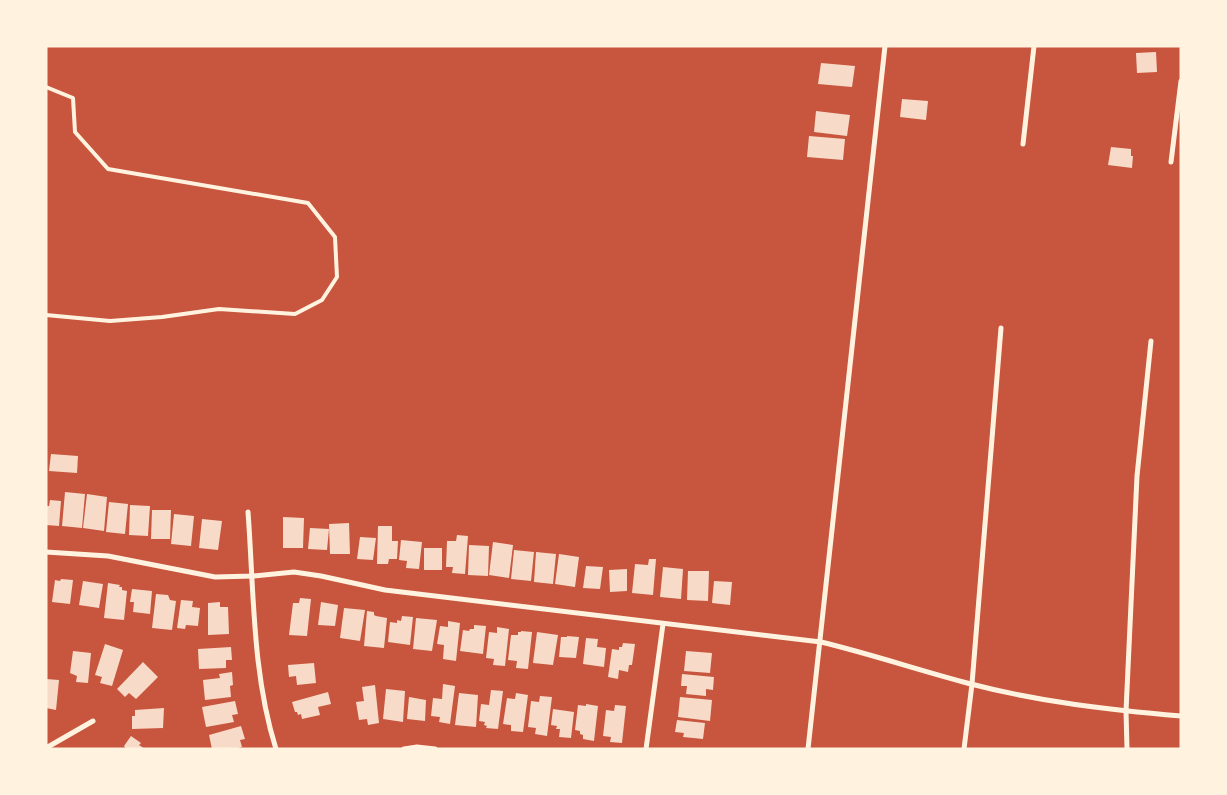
<svg xmlns="http://www.w3.org/2000/svg" width="1227" height="795" viewBox="0 0 1227 795" font-family="'Nunito Sans',sans-serif">
  <rect width="100%" height="100%" fill="#c8553d"/>
  <g fill="#f7dbc8">
    <path d="M 1156,52 L 1157,72 L 1137,73 L 1136,53 Z"/>
    <path d="M 821,63 L 855,66 L 852,87 L 818,84 Z"/>
    <path d="M 902,99 L 928,101 L 926,120 L 900,117 Z"/>
    <path d="M 816,111 L 850,115 L 847,136 L 814,132 Z"/>
    <path d="M 809,136 L 845,139 L 843,160 L 807,157 Z"/>
    <path d="M 1111,147 L 1131,149 L 1131,156 L 1133,156 L 1132,168 L 1108,165 Z"/>
    <path d="M 51,454 L 78,456 L 77,473 L 49,471 Z"/>
    <path d="M 65,492 L 85,494 L 82,528 L 62,526 Z"/>
    <path d="M 87,494 L 107,497 L 104,531 L 83,528 Z"/>
    <path d="M 50,500 L 61,501 L 59,526 L 46,525 L 46,506 L 49,506 Z"/>
    <path d="M 109,502 L 128,504 L 125,534 L 106,532 Z"/>
    <path d="M 130,505 L 150,506 L 148,536 L 129,535 Z"/>
    <path d="M 152,510 L 171,510 L 170,539 L 151,539 Z"/>
    <path d="M 174,514 L 194,516 L 191,546 L 171,544 Z"/>
    <path d="M 283,517 L 304,518 L 303,548 L 283,548 Z"/>
    <path d="M 202,519 L 222,521 L 218,550 L 199,548 Z"/>
    <path d="M 349,523 L 350,554 L 330,554 L 329,524 Z"/>
    <path d="M 378,526 L 392,526 L 392,541 L 398,541 L 397,559 L 389,559 L 388,564 L 377,564 Z"/>
    <path d="M 310,528 L 329,529 L 327,550 L 308,549 Z"/>
    <path d="M 457,535 L 468,536 L 465,574 L 452,573 L 453,567 L 446,567 L 447,541 L 456,541 Z"/>
    <path d="M 360,537 L 376,538 L 373,560 L 357,559 Z"/>
    <path d="M 401,540 L 422,542 L 419,569 L 406,568 L 407,561 L 399,560 Z"/>
    <path d="M 493,542 L 513,545 L 509,578 L 489,575 Z"/>
    <path d="M 469,545 L 489,546 L 488,576 L 468,575 Z"/>
    <rect x="424" y="548" width="18" height="22"/>
    <path d="M 514,550 L 534,552 L 531,581 L 511,579 Z"/>
    <path d="M 536,552 L 556,554 L 553,584 L 534,582 Z"/>
    <path d="M 559,554 L 579,557 L 575,587 L 555,584 Z"/>
    <path d="M 649,559 L 656,559 L 653,595 L 632,593 L 635,564 L 648,565 Z"/>
    <path d="M 586,566 L 603,567 L 600,589 L 583,588 Z"/>
    <path d="M 663,567 L 683,569 L 681,599 L 660,597 Z"/>
    <path d="M 627,569 L 627,591 L 610,592 L 609,570 Z"/>
    <path d="M 688,571 L 709,571 L 708,601 L 687,600 Z"/>
    <path d="M 61,579 L 73,580 L 70,604 L 52,602 L 55,580 L 60,581 Z"/>
    <path d="M 83,581 L 103,584 L 99,608 L 79,605 Z"/>
    <path d="M 714,581 L 732,582 L 730,605 L 712,603 Z"/>
    <path d="M 108,583 L 120,585 L 119,587 L 122,587 L 122,590 L 127,591 L 124,620 L 104,618 Z"/>
    <path d="M 132,589 L 152,591 L 150,614 L 133,612 L 134,602 L 130,602 Z"/>
    <path d="M 156,594 L 168,595 L 170,600 L 176,601 L 172,630 L 152,628 Z"/>
    <path d="M 300,598 L 311,599 L 307,636 L 289,635 L 293,603 L 299,603 Z"/>
    <path d="M 181,600 L 193,601 L 192,607 L 200,608 L 198,626 L 186,625 L 185,629 L 177,628 Z"/>
    <path d="M 220,602 L 220,607 L 228,607 L 229,634 L 208,635 L 208,603 Z"/>
    <path d="M 321,602 L 338,605 L 335,626 L 318,625 Z"/>
    <path d="M 344,608 L 365,610 L 360,641 L 340,638 Z"/>
    <path d="M 367,611 L 374,612 L 374,615 L 376,616 L 387,618 L 384,648 L 364,646 Z"/>
    <path d="M 402,616 L 413,617 L 410,645 L 388,642 L 390,622 L 397,623 L 397,620 L 401,621 Z"/>
    <path d="M 416,618 L 437,620 L 432,651 L 413,649 Z"/>
    <path d="M 448,621 L 460,623 L 456,661 L 443,659 L 444,645 L 437,644 L 440,626 L 448,627 Z"/>
    <path d="M 474,625 L 486,626 L 483,654 L 460,651 L 463,630 L 469,631 L 470,629 L 474,629 Z"/>
    <path d="M 497,627 L 509,629 L 505,666 L 493,665 L 494,659 L 486,658 L 489,632 L 497,633 Z"/>
    <path d="M 521,631 L 532,632 L 528,669 L 516,668 L 517,661 L 508,660 L 511,635 L 518,635 L 518,632 L 521,632 Z"/>
    <path d="M 537,632 L 558,635 L 553,665 L 533,663 Z"/>
    <path d="M 567,636 L 579,637 L 576,658 L 559,657 L 561,637 L 567,637 Z"/>
    <path d="M 586,638 L 598,639 L 597,647 L 606,648 L 604,667 L 583,664 Z"/>
    <path d="M 623,643 L 635,644 L 632,665 L 629,665 L 628,672 L 619,670 L 618,679 L 608,677 L 612,649 L 619,650 L 619,647 L 622,647 Z"/>
    <path d="M 105,644 L 123,650 L 112,686 L 100,683 L 102,677 L 95,675 Z"/>
    <path d="M 231,647 L 232,660 L 226,660 L 226,668 L 199,669 L 198,649 Z"/>
    <path d="M 73,651 L 91,653 L 88,683 L 76,682 L 77,676 L 70,673 Z"/>
    <path d="M 686,651 L 712,653 L 710,673 L 684,671 Z"/>
    <path d="M 143,662 L 158,677 L 136,699 L 129,693 L 125,697 L 117,689 Z"/>
    <path d="M 314,663 L 316,683 L 297,685 L 296,676 L 289,677 L 288,665 Z"/>
    <path d="M 232,672 L 233,685 L 230,686 L 231,697 L 205,700 L 203,680 L 220,678 L 219,674 Z"/>
    <path d="M 682,674 L 714,677 L 713,690 L 706,689 L 706,696 L 686,694 L 687,686 L 681,686 Z"/>
    <path d="M 46,679 L 59,680 L 56,710 L 46,708 Z"/>
    <path d="M 443,684 L 455,686 L 450,724 L 439,722 L 440,717 L 431,716 L 433,698 L 442,699 Z"/>
    <path d="M 375,685 L 379,723 L 368,725 L 367,719 L 359,720 L 356,702 L 364,701 L 362,687 Z"/>
    <path d="M 386,689 L 405,691 L 403,722 L 383,719 Z"/>
    <path d="M 491,690 L 503,691 L 498,729 L 486,728 L 487,726 L 484,725 L 485,722 L 479,721 L 481,704 L 489,705 Z"/>
    <path d="M 328,692 L 331,704 L 318,707 L 320,715 L 302,719 L 301,714 L 298,715 L 297,712 L 295,712 L 292,702 Z"/>
    <path d="M 459,693 L 478,695 L 476,727 L 455,725 Z"/>
    <path d="M 516,693 L 528,695 L 523,732 L 511,731 L 511,725 L 503,724 L 507,698 L 515,699 Z"/>
    <path d="M 540,696 L 552,697 L 547,736 L 535,734 L 536,728 L 528,727 L 531,701 L 539,702 Z"/>
    <path d="M 409,697 L 426,700 L 425,721 L 407,719 Z"/>
    <path d="M 680,697 L 712,700 L 710,721 L 678,717 Z"/>
    <path d="M 235,701 L 238,714 L 232,715 L 234,722 L 206,727 L 202,707 Z"/>
    <path d="M 586,704 L 598,706 L 594,741 L 583,739 L 583,735 L 580,734 L 580,731 L 575,730 L 578,705 L 586,706 Z"/>
    <path d="M 615,705 L 626,706 L 622,743 L 610,742 L 611,737 L 603,736 L 606,710 L 614,711 Z"/>
    <path d="M 164,708 L 163,728 L 132,729 L 132,716 L 135,716 L 135,710 Z"/>
    <path d="M 553,709 L 574,712 L 571,738 L 559,737 L 560,729 L 556,729 L 557,726 L 551,725 Z"/>
    <path d="M 677,720 L 705,723 L 703,739 L 683,737 L 684,733 L 675,732 Z"/>
    <path d="M 241,726 L 245,739 L 240,740 L 242,747 L 235,749 L 212,749 L 209,735 Z"/>
    <path d="M 131,736 L 141,743 L 139,745 L 145,749 L 126,749 L 124,746 Z"/>
  </g>
  <g fill="none" stroke-linecap="round" stroke-linejoin="round">
    <path stroke="#fff3e0" stroke-width="4" d="M 46,87 L 73,98 L 75,132 L 108,169 L 308,203 L 335,237 L 337,277 L 322,300 L 295,314 L 219,309 L 162,317 L 110,321 L 46,315"/>
    <g stroke="#fff3e0" stroke-width="5">
      <path d="M 1023,144 L 1034,46"/>
      <path d="M 1171,162 L 1181,81"/>
      <path d="M 248,512 C 254,591 252,673 276,749"/>
      <path d="M 46,552 L 108,556 L 215,577 L 253,576 L 294,572 L 321,576 L 385,590 L 821,642 C 871,654 921,671 971,684 C 1040,702 1110,710 1181,716"/>
      <path d="M 46,748 L 93,721"/>
      <path d="M 404,749 L 417,747 L 435,749"/>
      <path d="M 646,749 L 663,624"/>
      <path d="M 808,749 L 885,46"/>
      <path d="M 964,749 L 972,684 L 1001,328"/>
      <path d="M 1127,749 L 1126,711 L 1137,476 L 1151,341"/>
    </g>
  </g>
  <rect width="1227" height="795" fill="none" stroke="#fff3e0" stroke-width="95"/>
</svg>
